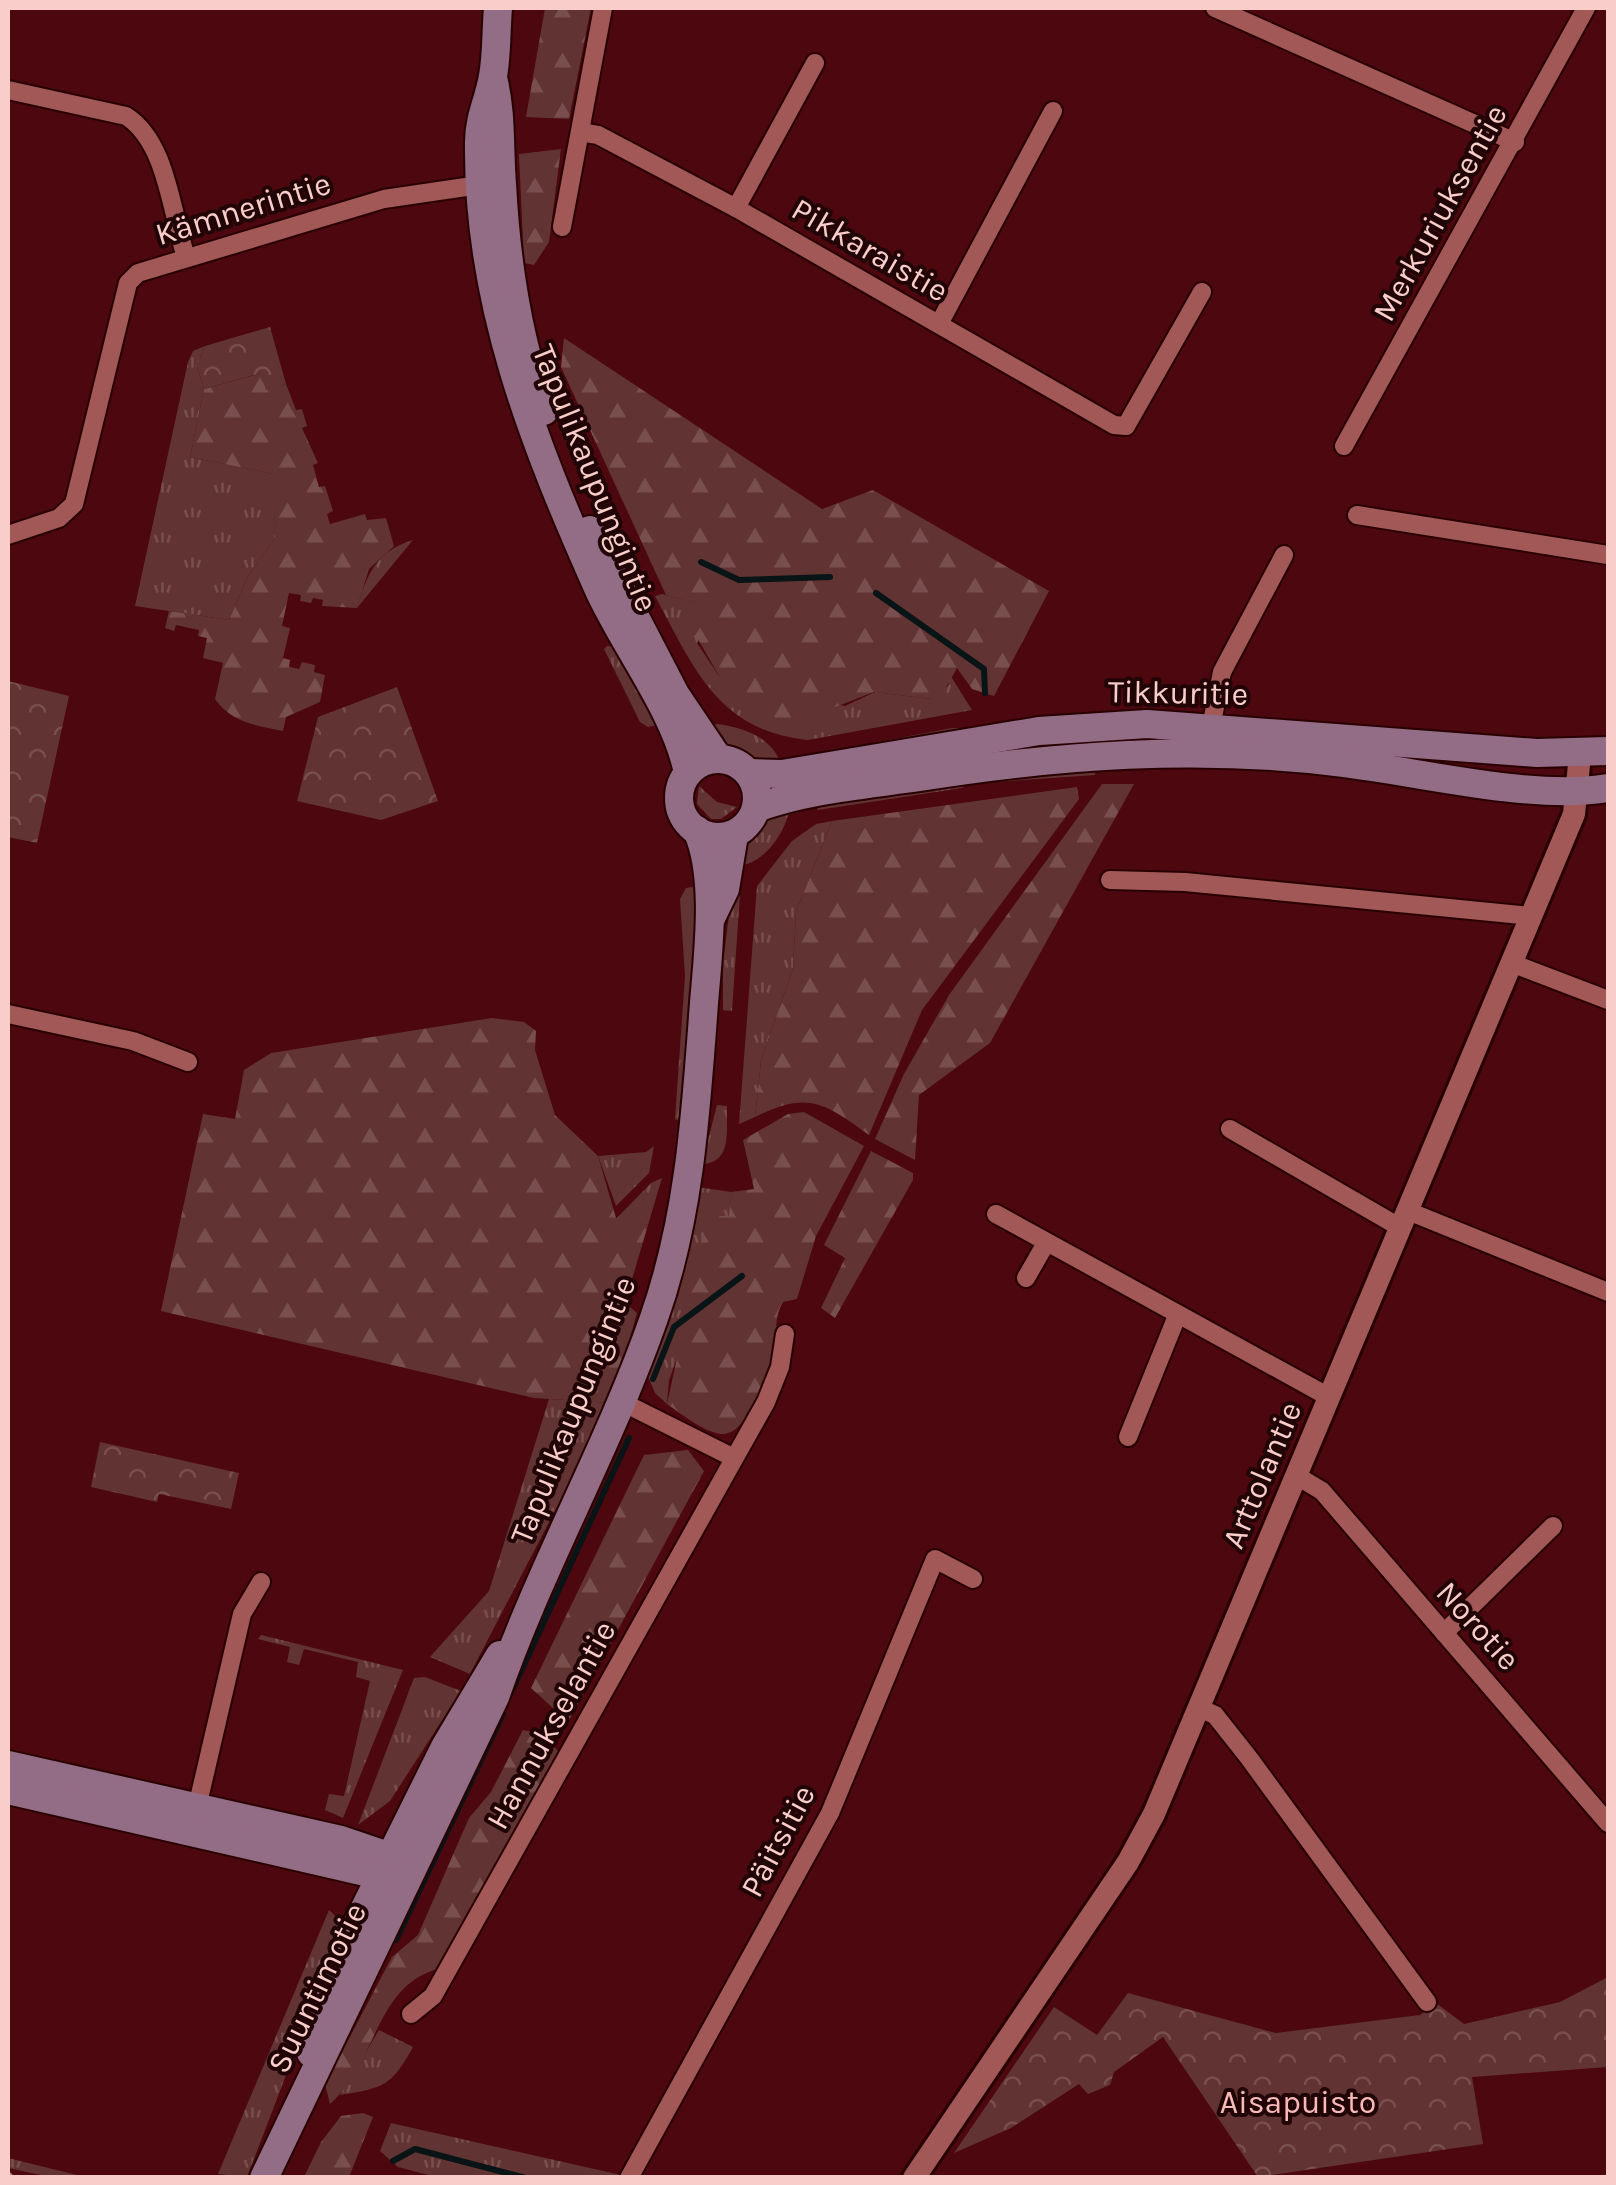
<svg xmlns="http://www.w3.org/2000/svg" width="1616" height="2185" viewBox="0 0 1616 2185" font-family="Karla,sans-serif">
  <defs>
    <pattern id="grass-tufts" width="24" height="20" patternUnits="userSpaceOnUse" patternTransform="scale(2.5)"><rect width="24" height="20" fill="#613332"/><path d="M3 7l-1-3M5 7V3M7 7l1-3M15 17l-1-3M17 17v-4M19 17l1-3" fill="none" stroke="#784f4e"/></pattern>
    <pattern id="forest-firs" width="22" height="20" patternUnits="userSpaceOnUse" patternTransform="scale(2.5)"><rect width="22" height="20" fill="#613332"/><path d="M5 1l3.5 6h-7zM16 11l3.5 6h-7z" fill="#784f4e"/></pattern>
    <pattern id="park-crowns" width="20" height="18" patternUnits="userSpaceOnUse" patternTransform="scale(2.5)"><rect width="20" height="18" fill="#613332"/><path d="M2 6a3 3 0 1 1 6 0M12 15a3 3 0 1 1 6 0" fill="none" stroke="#784f4e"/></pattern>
  </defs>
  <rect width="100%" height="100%" fill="#4c070f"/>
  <g fill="url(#grass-tufts)">
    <path d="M 205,346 L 197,366 L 204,389 L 190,457 L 274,474 L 275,538 L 248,576 L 229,620 L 135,606 L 188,362 L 193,351 Z"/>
    <path d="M 413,540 L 357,608 C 367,574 376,551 413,540 Z"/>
    <path d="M 662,594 L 718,609 L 697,643 L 719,676 L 845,706 L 875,692 L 931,699 L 948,686 L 950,675 L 972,710 L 808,740 C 717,731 693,666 655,596 Z"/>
    <path d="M 607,646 L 619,647 L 662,724 L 648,727 L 640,722 L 604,649 Z"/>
    <path d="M 717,724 C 742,727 776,738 781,767 C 754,766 724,745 705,727 Z"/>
    <path d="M 952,728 L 961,728 L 964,735 L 804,756 Z"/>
    <path d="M 1097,762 L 1095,775 L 995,782 L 994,772 Z"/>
    <path d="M 969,782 L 962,788 L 818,810 L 812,799 Z"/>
    <path d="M 699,786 L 717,802 L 737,807 L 721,819 L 711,819 L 697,804 Z"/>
    <path d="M 790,807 C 786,832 764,866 735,866 C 744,838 764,819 790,807 Z"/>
    <path d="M 832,821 L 796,912 L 793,968 L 761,1061 L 755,1117 L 739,1124 L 757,886 L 792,841 L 816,824 Z"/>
    <path d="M 698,886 L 684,1123 L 675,1119 L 685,976 L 680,899 L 686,888 Z"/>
    <path d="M 732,890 L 740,894 L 732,1011 L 723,1010 L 723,964 Z"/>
    <path d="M 717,1105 L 727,1106 C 726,1129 733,1163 702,1164 Z"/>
    <path d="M 654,1146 L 649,1173 L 616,1206 L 598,1156 L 646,1152 Z"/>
    <path d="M 662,1178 L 648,1225 L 616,1219 L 651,1183 Z"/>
    <path d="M 697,1187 L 731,1192 L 730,1216 L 669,1380 L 667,1404 L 655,1393 L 647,1374 Z"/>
    <path d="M 549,1399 L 611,1403 L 470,1674 L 430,1657 L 489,1591 Z"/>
    <path d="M 261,1635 L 403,1670 L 343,1818 L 325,1810 L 329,1794 L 344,1796 L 370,1681 L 356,1677 L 358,1662 L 304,1649 L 299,1665 L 287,1662 L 290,1647 L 258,1639 Z"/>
    <path d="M 425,1677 L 461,1691 L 390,1801 L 358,1825 L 414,1678 Z"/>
    <path d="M 329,1910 L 344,1924 L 247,2177 L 218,2174 Z"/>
    <path d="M 379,2030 L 413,2047 C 391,2087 383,2088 340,2095 Z"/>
    <path d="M 391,2123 L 621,2175 L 436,2177 L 398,2167 L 380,2151 Z"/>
    <path d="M 8,2158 L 85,2177 L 50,2177 L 8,2168 Z"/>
  </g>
  <g fill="url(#forest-firs)">
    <path d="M 545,8 L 591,8 L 569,119 L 526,117 Z"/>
    <path d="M 561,149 L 549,242 L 534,265 L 524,263 L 519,154 Z"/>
    <path d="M 564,338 L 822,509 L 873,490 L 1049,591 L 994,696 L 972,689 L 957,668 L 943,693 L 931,699 L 874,692 L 794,723 L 772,717 L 728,691 L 689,624 L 716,609 L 666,595 L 561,367 Z"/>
    <path d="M 262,373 L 266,389 L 286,384 L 296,410 L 302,409 L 307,426 L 302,428 L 318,463 L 313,465 L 319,487 L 325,486 L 333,511 L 327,514 L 330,524 L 365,514 L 367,520 L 386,518 L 394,546 L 369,569 L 357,608 L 322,606 L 323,600 L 313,598 L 311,603 L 300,601 L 301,595 L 289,593 L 282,626 L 290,628 L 283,658 L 290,660 L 289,667 L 299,669 L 302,662 L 315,665 L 314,672 L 325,675 L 320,702 L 286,717 L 283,731 C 255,725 232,723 215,699 L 223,663 L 203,658 L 207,638 L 198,636 L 199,630 L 176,625 L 174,631 L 165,628 L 169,611 L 229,620 L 248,576 L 275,538 L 273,474 L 190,457 L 204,389 Z"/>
    <path d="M 1102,784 L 1134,784 L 990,1043 L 919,1095 L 915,1160 L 875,1139 L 904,1074 L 949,995 Z"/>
    <path d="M 1077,787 L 1079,799 L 922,1010 L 869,1135 C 823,1102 808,1091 755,1117 L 761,1061 L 793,968 L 796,912 L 832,821 Z"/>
    <path d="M 492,1018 L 524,1022 L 536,1031 L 535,1050 L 555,1115 L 598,1156 L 616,1218 L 648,1225 L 625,1303 L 637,1313 L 611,1403 L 534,1398 L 161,1311 L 203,1114 L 235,1119 L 244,1070 L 271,1053 Z"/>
    <path d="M 804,1112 L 864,1146 L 816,1236 L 797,1299 L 783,1302 C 775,1317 777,1323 776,1338 C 773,1361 750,1437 721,1434 C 704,1432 681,1414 667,1404 L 708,1216 L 729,1216 L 731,1192 L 754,1189 L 743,1140 L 788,1114 Z"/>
    <path d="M 871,1151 L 913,1173 L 913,1180 L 835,1318 L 821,1308 L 845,1258 L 824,1245 Z"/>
    <path d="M 688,1450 L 704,1471 L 568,1722 L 531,1688 L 644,1455 Z"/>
    <path d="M 523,1730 L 545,1735 L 560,1754 L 441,1968 C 375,1984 378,2061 330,2104 L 325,2084 L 392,1957 L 418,1935 L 469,1818 L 491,1792 Z"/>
    <path d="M 363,2113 L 373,2117 L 349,2177 L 304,2177 L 321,2142 L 341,2116 Z"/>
  </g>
  <g fill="url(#park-crowns)">
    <path d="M 270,327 L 286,384 L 266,390 L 261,373 L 204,389 L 197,366 L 205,346 Z"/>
    <path d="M 8,681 L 69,696 L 37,843 L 8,837 Z"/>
    <path d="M 397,687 L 438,801 L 381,820 L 297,801 L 318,717 Z"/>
    <path d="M 100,1442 L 239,1473 L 231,1509 L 159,1494 L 157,1502 L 91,1487 Z"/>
    <path d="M 1608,1977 L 1608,2067 L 1472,2077 L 1483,2144 L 1258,2177 L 1163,2037 L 1114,2072 L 1110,2085 L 1088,2094 L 1079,2084 L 1011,2128 L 954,2153 L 1054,2007 L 1097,2035 L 1128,1993 L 1276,2033 L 1420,2015 L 1436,2003 L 1464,2024 L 1560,2002 Z"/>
  </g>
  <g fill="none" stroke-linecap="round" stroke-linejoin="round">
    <g stroke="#081415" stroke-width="6">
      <path d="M 701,562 L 739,580 L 830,577"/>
      <path d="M 876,593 L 984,669 L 985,693"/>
      <path d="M 653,1379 L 674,1327 L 742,1276"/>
      <path d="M 510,1695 L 629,1438"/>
      <path d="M 396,1940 L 503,1714"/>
      <path d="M 393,2161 L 415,2149 L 526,2178"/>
    </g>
    <defs>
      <g id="minor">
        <path d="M 1215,8 L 1515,142"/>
        <path d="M 8,90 L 126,116 C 167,142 171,212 186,257"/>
        <path d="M 580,132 L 598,135 L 736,208 L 1114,425 L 1126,426 L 1202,292"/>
        <path d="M 736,208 L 815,63"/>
        <path d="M 562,227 L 603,8"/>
        <path d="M 939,324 L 1053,111"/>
        <path d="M 1344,446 L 1586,8"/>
        <path d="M 1357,515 L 1608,555"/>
        <path d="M 8,535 L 59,518 L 74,504 L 128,283 L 138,273 L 384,199 L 486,184"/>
        <path d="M 1209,737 L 1222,672 L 1284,555"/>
        <path d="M 1110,880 L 1185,882 L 1531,916"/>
        <path d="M 1511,963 L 1608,1000"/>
        <path d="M 8,1014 L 133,1041 L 188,1062"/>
        <path d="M 1230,1129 L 1401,1228"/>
        <path d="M 1408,1211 L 1608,1292"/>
        <path d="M 996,1214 L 1329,1397"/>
        <path d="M 1026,1278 L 1046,1243"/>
        <path d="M 622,1402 L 734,1458"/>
        <path d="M 1128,1437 L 1177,1316"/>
        <path d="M 1297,1476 L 1322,1491 L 1608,1823"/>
        <path d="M 1444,1633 L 1553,1526"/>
        <path d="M 1199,1708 L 1215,1715 L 1249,1758 L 1427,2002"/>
        <path d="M 195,1816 L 242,1614 L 261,1582"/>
        <path d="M 411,2014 L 433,1996 L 766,1402 L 780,1367 L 785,1334"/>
        <path d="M 629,2178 L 830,1813 L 935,1559 L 973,1579"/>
      </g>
      <path id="tertiary" d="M 914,2178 L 1128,1862 L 1154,1814 L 1574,814 L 1580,755"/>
      <g id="secondary">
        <path d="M 498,8 C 496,30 497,54 493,76 C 489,100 479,117 479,142 C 477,302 534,444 598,588 C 624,646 676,711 688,773"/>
        <path d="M 493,78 C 502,114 499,147 502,184 C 506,259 518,341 544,411"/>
        <path d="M 590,530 L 675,694 L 718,758"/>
        <circle cx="718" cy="798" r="39"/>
        <path d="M 748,773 L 782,774 L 1039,731 L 1147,724 L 1537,753 L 1608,751"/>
        <path d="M 756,808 C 808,789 865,785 920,777 C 1059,755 1196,745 1336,762 C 1417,771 1531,801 1608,788"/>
        <path d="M 711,918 L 725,889 L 734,835"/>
        <path d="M 8,1765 L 341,1840 L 391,1857 L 399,1868"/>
        <path d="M 8,1790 L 396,1879"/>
        <path d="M 311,2053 L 353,1932 L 445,1747 L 500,1655"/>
        <path d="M 264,2178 L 495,1697 C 540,1567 609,1447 654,1318 C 690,1216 696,1110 704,1003 C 708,953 718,877 697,830"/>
      </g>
    </defs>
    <use href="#minor" stroke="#290002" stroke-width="22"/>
    <use href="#tertiary" stroke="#290002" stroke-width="28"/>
    <use href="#secondary" stroke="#290002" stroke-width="32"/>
    <use href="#minor" stroke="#a25857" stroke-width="18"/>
    <use href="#tertiary" stroke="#a25857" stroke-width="22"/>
    <use href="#secondary" stroke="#936d85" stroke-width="28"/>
    <defs>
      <path id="rail" d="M 8,2177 L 8,2178"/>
    </defs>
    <use href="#rail" stroke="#bd8989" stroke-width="10"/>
    <use href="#rail" stroke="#210506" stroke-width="6" stroke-dasharray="19" stroke-linecap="butt"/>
  </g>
  <g text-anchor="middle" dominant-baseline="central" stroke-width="8" stroke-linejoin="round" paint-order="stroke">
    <g font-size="32" fill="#f8cdca" stroke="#210506">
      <text transform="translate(243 209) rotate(-17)">Kämnerintie</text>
      <text transform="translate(1440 213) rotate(-61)">Merkuriuksentie</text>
      <text transform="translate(870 250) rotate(30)">Pikkaraistie</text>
      <text transform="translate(595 478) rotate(68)">Tapulikaupungintie</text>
      <text transform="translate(1178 693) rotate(1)">Tikkuritie</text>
      <text transform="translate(573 1410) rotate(-68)">Tapulikaupungintie</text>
      <text transform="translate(1262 1475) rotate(-67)">Arttolantie</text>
      <text transform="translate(1478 1626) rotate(48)">Norotie</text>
      <text transform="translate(551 1725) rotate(-61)">Hannukselantie</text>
      <text transform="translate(778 1841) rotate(-62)">Päitsitie</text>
      <text transform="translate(317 1988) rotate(-64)">Suuntimotie</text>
    </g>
    <g font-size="32" fill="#f9b9b7" stroke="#210506">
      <text x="1298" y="2102">Aisapuisto</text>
    </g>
  </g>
  <rect width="1616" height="2185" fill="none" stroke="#f8cdca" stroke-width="20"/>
</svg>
